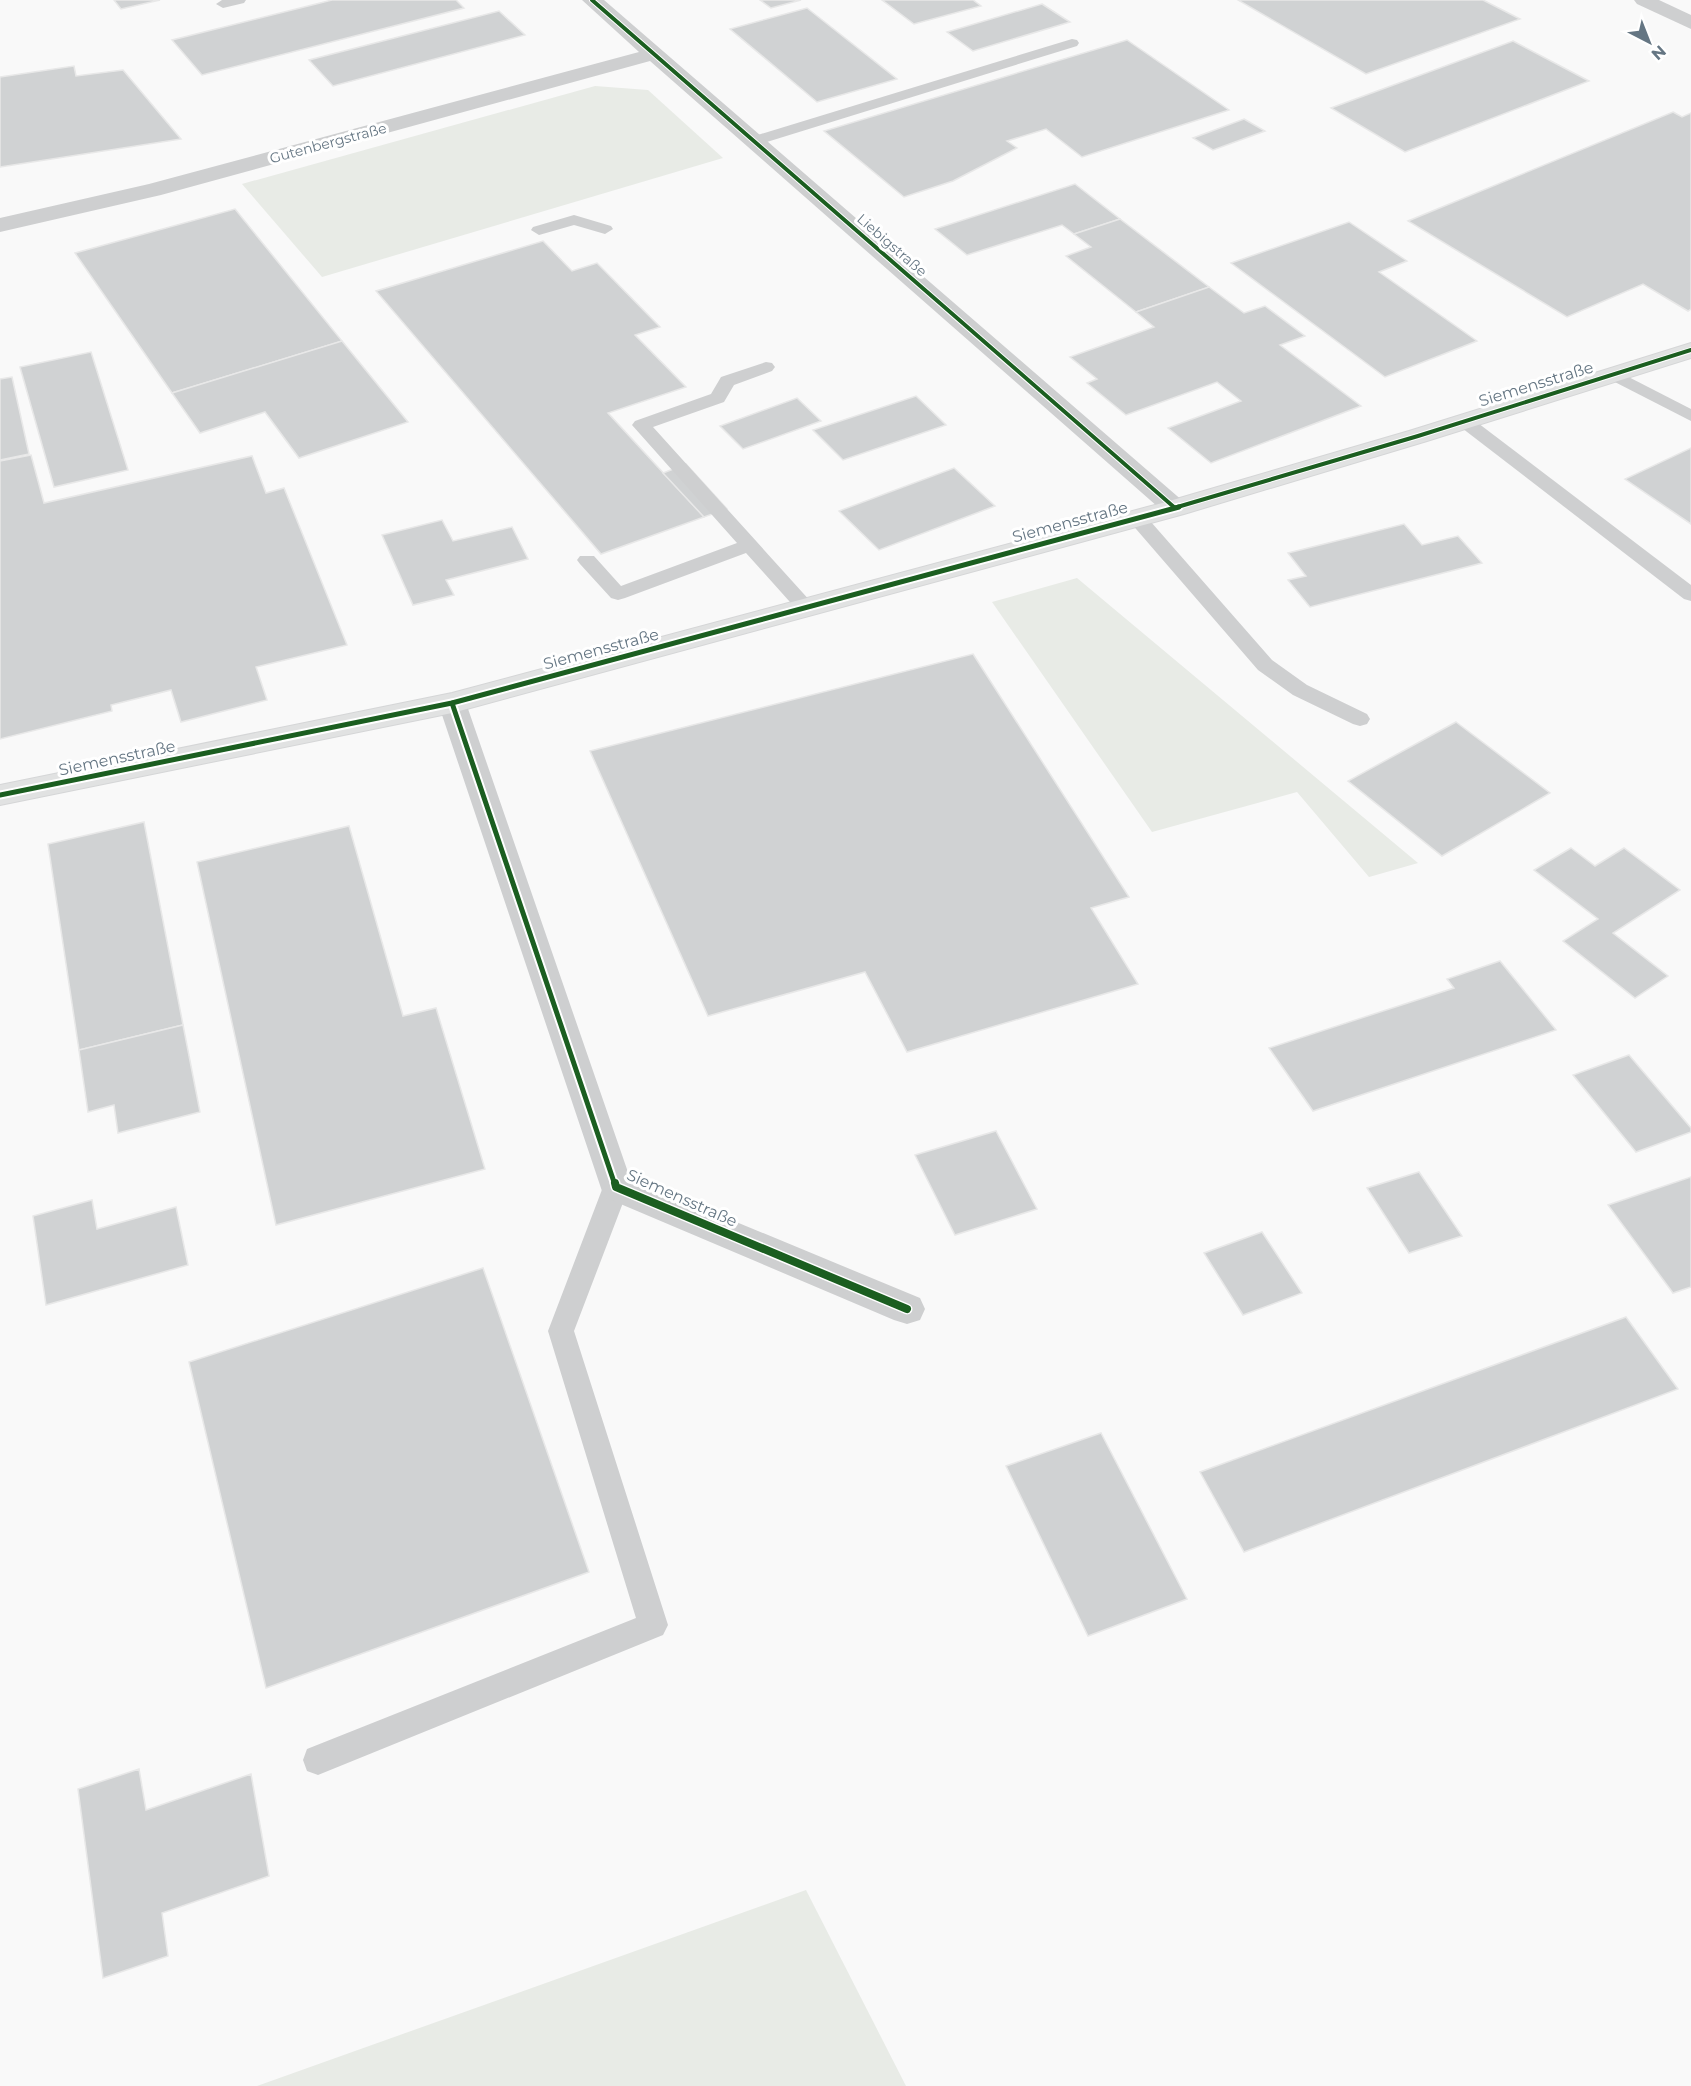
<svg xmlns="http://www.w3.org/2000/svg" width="1691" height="2086" viewBox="0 0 1691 2086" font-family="Montserrat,sans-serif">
  <rect width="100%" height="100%" fill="#f9f9f9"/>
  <g fill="#e8ebe6">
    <path d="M 595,86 L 648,90 L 723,158 L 322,277 L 242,184 Z"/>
    <path d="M 1077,578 L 1418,863 L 1369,877 L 1297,792 L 1152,832 L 992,602 Z"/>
    <path d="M 806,1890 L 906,2086 L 257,2086 Z"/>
  </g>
  <g fill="#d0d2d3" stroke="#e8e8e8" stroke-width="1.5">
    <path d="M 114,0 L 160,0 L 121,9 Z"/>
    <path d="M 332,0 L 456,0 L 464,8 L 202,75 L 172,40 Z"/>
    <path d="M 760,0 L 801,0 L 771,8 Z"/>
    <path d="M 882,0 L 973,0 L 981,6 L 914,24 Z"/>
    <path d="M 1238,0 L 1483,0 L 1520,19 L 1366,74 Z"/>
    <path d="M 1042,4 L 1070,22 L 973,51 L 947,32 Z"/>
    <path d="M 807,8 L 897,79 L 817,102 L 730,29 Z"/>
    <path d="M 499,11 L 525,35 L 333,86 L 309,60 Z"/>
    <path d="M 1127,40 L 1229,110 L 1082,157 L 1046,129 L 1007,141 L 1017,148 L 953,181 L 904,197 L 824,131 Z"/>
    <path d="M 1513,41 L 1589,81 L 1405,152 L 1331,108 Z"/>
    <path d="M 74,66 L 76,76 L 123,70 L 181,139 L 0,167 L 0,77 Z"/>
    <path d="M 1673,112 L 1682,117 L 1691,113 L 1691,309 L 1688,311 L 1643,284 L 1567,317 L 1408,221 Z"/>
    <path d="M 1244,119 L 1265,131 L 1213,150 L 1193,138 Z"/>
    <path d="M 1075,184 L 1120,219 L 1074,234 L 1062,225 L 967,255 L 935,229 Z"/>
    <path d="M 235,209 L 342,341 L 172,393 L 75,253 Z"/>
    <path d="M 1120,219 L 1209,287 L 1136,312 L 1066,256 L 1091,247 L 1074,234 Z"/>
    <path d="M 1349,222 L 1407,261 L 1379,272 L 1477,341 L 1385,377 L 1231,263 Z"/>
    <path d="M 543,241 L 572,271 L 597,263 L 660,327 L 635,335 L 686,387 L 608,413 L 704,517 L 601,554 L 376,291 Z"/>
    <path d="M 1209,287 L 1244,313 L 1265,306 L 1305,336 L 1280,345 L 1361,406 L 1211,463 L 1168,428 L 1241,401 L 1217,382 L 1126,415 L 1087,383 L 1097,379 L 1070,357 L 1154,327 L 1136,312 Z"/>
    <path d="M 342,341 L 408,422 L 299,458 L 265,412 L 200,433 L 172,393 Z"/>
    <path d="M 91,352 L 128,470 L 54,487 L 20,367 Z"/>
    <path d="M 12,377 L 29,454 L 0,460 L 0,379 Z"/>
    <path d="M 916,396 L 946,425 L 843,460 L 813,430 Z"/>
    <path d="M 797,398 L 821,421 L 743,449 L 720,426 Z"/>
    <path d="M 1691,448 L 1691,524 L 1625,479 Z"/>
    <path d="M 31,455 L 44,503 L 252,456 L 266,493 L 284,488 L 347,645 L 256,667 L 267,700 L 181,722 L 171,690 L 111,705 L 112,711 L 0,739 L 0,461 Z"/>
    <path d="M 686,464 L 727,509 L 704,517 L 663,473 Z"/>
    <path d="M 954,468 L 995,506 L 879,550 L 839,511 Z"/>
    <path d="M 442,520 L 453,541 L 512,527 L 528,559 L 446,580 L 454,595 L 413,605 L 382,535 Z"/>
    <path d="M 1404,524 L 1422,545 L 1458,536 L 1482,563 L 1310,607 L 1288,580 L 1306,576 L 1288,553 Z"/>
    <path d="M 973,654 L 1129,897 L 1091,908 L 1138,984 L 907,1052 L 865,972 L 708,1016 L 590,751 Z"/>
    <path d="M 1456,722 L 1550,793 L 1442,856 L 1348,781 Z"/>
    <path d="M 144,822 L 183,1025 L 79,1050 L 48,844 Z"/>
    <path d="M 349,826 L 403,1016 L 436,1008 L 485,1169 L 276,1225 L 197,862 Z"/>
    <path d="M 1571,848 L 1595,866 L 1624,848 L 1680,890 L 1613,933 L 1668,976 L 1635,998 L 1563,941 L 1598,919 L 1534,870 Z"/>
    <path d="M 1500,961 L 1556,1030 L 1313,1111 L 1269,1048 L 1454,988 L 1447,979 Z"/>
    <path d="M 183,1025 L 200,1112 L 118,1133 L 114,1105 L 88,1112 L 79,1050 Z"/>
    <path d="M 1629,1055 L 1691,1128 L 1691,1132 L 1636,1152 L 1573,1075 Z"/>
    <path d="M 996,1131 L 1037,1209 L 955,1235 L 915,1155 Z"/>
    <path d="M 1419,1172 L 1462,1236 L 1409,1253 L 1367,1188 Z"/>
    <path d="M 1691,1177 L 1691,1287 L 1673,1293 L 1608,1205 Z"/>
    <path d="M 92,1200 L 97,1229 L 176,1207 L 188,1265 L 46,1305 L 33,1216 Z"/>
    <path d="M 1262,1232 L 1302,1293 L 1243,1315 L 1204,1253 Z"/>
    <path d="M 483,1268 L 589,1572 L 266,1688 L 189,1362 Z"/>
    <path d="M 1626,1317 L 1678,1389 L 1244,1552 L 1200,1472 Z"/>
    <path d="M 1101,1433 L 1187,1599 L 1088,1636 L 1006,1466 Z"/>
    <path d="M 139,1769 L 146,1810 L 251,1774 L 269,1876 L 162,1913 L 168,1956 L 103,1978 L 78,1789 Z"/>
  </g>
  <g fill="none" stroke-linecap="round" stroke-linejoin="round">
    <defs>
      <path id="secondary" d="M 1691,343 L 1691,358 L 1427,441 L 1184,514 L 452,713 L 0,805 L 0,785 L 452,693 L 1166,502 L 1409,431 Z"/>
    </defs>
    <use href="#secondary" stroke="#d5d6d7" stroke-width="2"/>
    <g fill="#cecfd0" fill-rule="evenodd">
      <path d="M 246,0 L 244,3 L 223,8 L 216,4 L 222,0 Z"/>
      <path d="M 1072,39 L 1077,40 L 1079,43 L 1077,46 L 760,144 L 748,144 L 746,141 L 748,138 Z"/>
      <path d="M 574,215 L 611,226 L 613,229 L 605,234 L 574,225 L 539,235 L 531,230 L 533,227 Z"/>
      <path d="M 766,362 L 772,363 L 775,367 L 772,371 L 734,385 L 724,402 L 653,427 L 812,603 L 815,607 L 812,611 L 805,613 L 798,611 L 746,553 L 625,598 L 618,600 L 611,598 L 580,564 L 577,560 L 580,556 L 594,556 L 621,586 L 737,543 L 632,425 L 635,421 L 711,394 L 721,377 Z"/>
      <path d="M 1613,369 L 1691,409 L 1691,421 L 1607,378 L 1604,374 L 1607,370 Z"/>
      <path d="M 1464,416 L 1470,417 L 1691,585 L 1691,601 L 1684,599 L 1458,425 L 1455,421 L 1458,417 Z"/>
      <path d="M 1137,512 L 1144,514 L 1272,660 L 1307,685 L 1367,714 L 1370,719 L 1367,724 L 1360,726 L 1353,724 L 1293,695 L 1258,670 L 1130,522 L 1127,518 L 1130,514 Z"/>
      <path d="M 616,1177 L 625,1180 L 629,1187 L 574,1331 L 668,1625 L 663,1635 L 318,1775 L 307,1771 L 303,1760 L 307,1749 L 636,1618 L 548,1331 L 603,1187 L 607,1180 Z"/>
    </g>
    <g fill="#cecfd0" fill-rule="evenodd">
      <path d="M 582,0 L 604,0 L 1184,502 L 1188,508 L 1184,514 L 1175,516 L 1166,514 L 650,61 L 161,195 L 0,232 L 0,218 L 149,184 L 639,52 Z"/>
      <path d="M 1634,0 L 1659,0 L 1691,15 L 1691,29 L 1637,4 Z"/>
      <path d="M 452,693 L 462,696 L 466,703 L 630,1178 L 920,1298 L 925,1309 L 920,1320 L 907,1324 L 894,1320 L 604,1197 L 438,703 L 442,696 Z"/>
    </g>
    <use href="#secondary" fill="#e1e2e2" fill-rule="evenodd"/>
    <defs>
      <g id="cycleway-far2">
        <path d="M 592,0 L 1175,508"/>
        <path d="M 1174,508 L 1418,436 L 1691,350"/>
      </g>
      <g id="cycleway-far1">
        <path d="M 452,703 L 615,1185"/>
        <path d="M 0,795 L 452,703 L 1179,507"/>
      </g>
      <path id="cycleway" d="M 615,1183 L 616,1187 L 907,1309"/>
    </defs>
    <use href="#cycleway-far2" stroke="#fff" stroke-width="6"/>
    <use href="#cycleway-far1" stroke="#fff" stroke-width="9"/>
    <use href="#cycleway" stroke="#fff" stroke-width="11"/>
    <use href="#cycleway-far2" stroke="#1b5e20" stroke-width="4"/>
    <use href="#cycleway-far1" stroke="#1b5e20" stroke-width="5"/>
    <use href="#cycleway" stroke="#1b5e20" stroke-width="8"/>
  </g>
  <g text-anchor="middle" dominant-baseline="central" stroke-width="6" stroke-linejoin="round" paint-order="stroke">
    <g font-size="14" fill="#657683" stroke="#fff">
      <text transform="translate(328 143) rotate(-15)">Gutenbergstraße</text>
      <text transform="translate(892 245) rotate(41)">Liebigstraße</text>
    </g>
    <g font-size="16" fill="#657683" stroke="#fff">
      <text transform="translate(1536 384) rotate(-17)">Siemensstraße</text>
      <text transform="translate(1070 522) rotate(-15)">Siemensstraße</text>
      <text transform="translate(601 649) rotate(-15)">Siemensstraße</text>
      <text transform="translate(117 758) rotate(-12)">Siemensstraße</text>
      <text transform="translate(682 1198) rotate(24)">Siemensstraße</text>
    </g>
  </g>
  <g transform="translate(1649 42) rotate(138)" stroke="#ffffff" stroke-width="4.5" paint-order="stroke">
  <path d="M0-4.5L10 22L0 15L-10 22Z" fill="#657683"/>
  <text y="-9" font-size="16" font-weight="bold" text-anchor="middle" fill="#657683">N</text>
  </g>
</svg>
